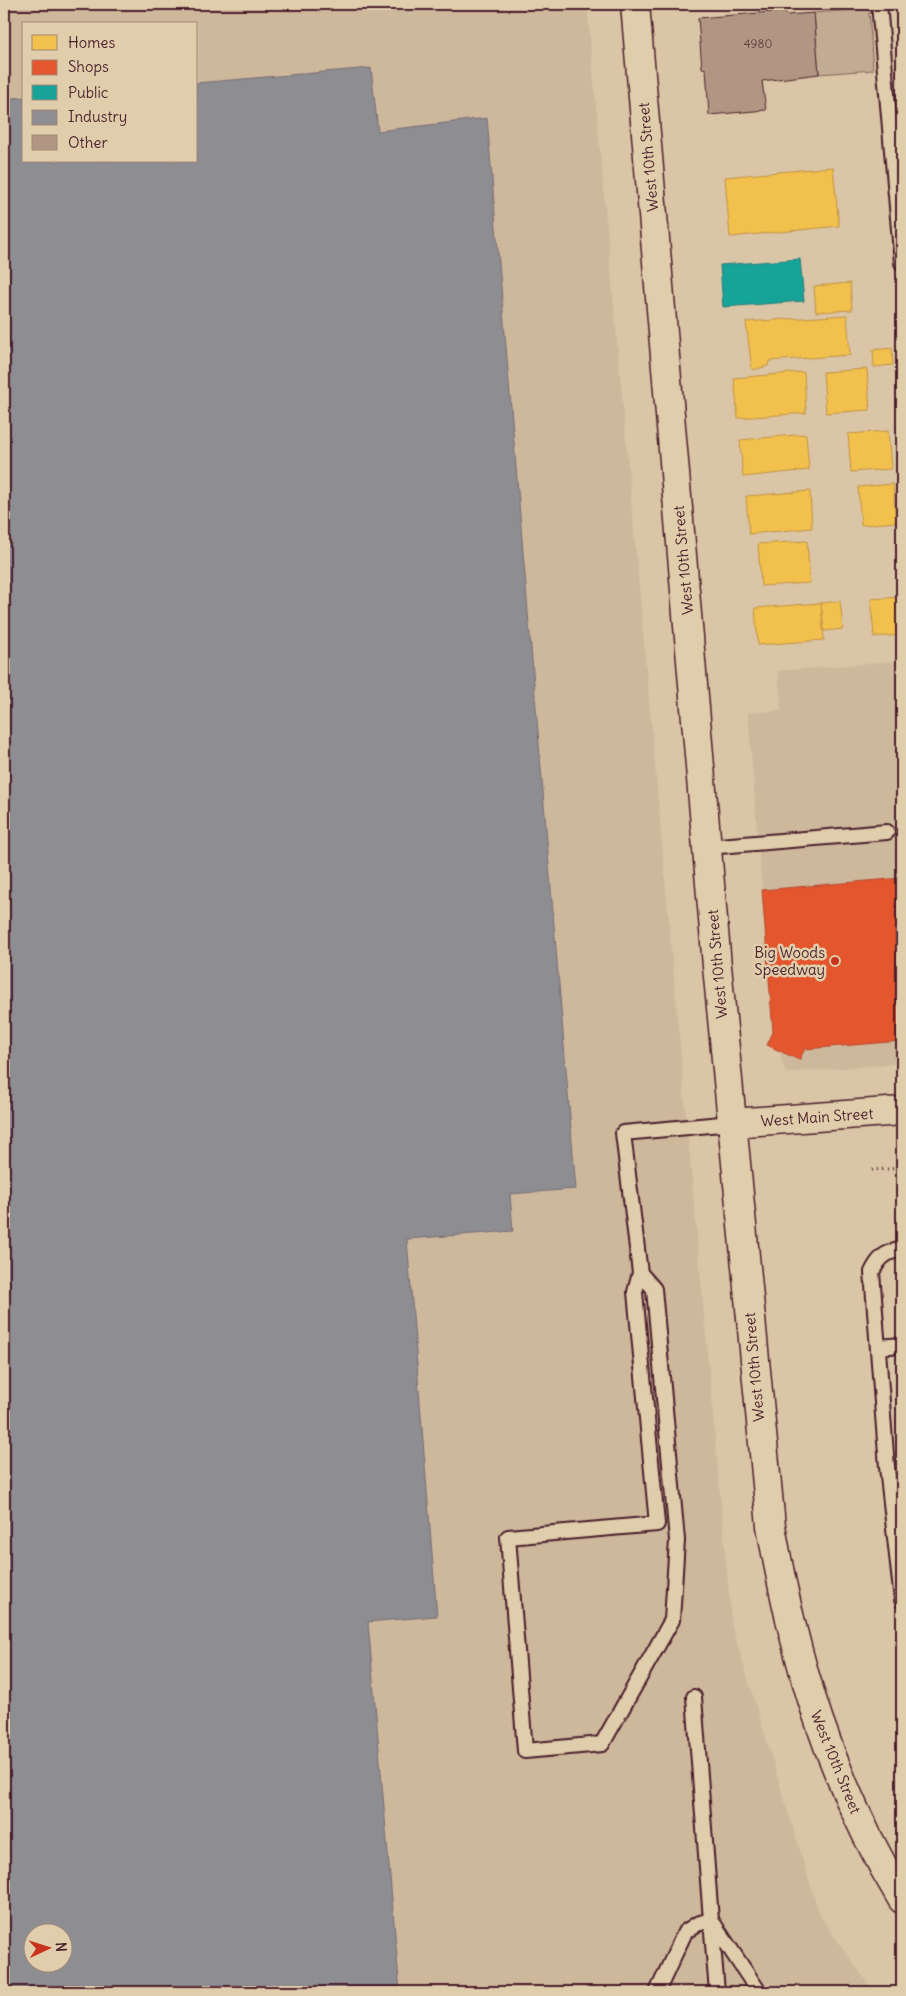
<svg xmlns="http://www.w3.org/2000/svg" width="906" height="1996" viewBox="0 0 906 1996" font-family="Delius,sans-serif">
  <rect width="100%" height="100%" fill="#dac6a6"/>
  <filter id="ink" filterUnits="userSpaceOnUse"><feTurbulence type="fractalNoise" baseFrequency=".02" numOctaves="2"/><feDisplacementMap in="SourceGraphic" scale="10" xChannelSelector="R" yChannelSelector="G"/><feConvolveMatrix kernelMatrix="1 2 1 2 8 2 1 2 1" color-interpolation-filters="sRGB"/></filter>
  <g filter="url(#ink)">
    <g fill="#ceb89c" fill-rule="evenodd">
      <path d="M 4,4 L 587,4 L 732,1627 L 820,1916 L 874,1992 L 4,1992 ZM 24,24 L 196,24 L 196,161 L 24,161 ZM 32,1934 L 62,1934 L 62,1964 L 32,1964 Z"/>
      <path d="M 898,661 L 902,702 L 902,1063 L 786,1073 L 773,1032 L 748,713 L 781,710 L 778,671 Z"/>
    </g>
    <path fill="#c3aa92" stroke="#86645e" d="M 869,9 L 873,70 L 819,74 L 814,13 Z"/>
    <g fill="#f2c14e" stroke="#c09044">
      <path d="M 833,167 L 839,226 L 730,237 L 725,177 Z"/>
      <path d="M 850,283 L 852,310 L 816,312 L 814,286 Z"/>
      <path d="M 847,315 L 850,355 L 769,361 L 768,366 L 752,370 L 746,322 Z"/>
      <path d="M 892,348 L 893,365 L 874,367 L 873,350 Z"/>
      <path d="M 867,369 L 870,410 L 826,413 L 823,372 Z"/>
      <path d="M 804,372 L 806,413 L 738,418 L 734,378 Z"/>
      <path d="M 888,431 L 891,469 L 851,472 L 848,434 Z"/>
      <path d="M 806,434 L 809,470 L 743,477 L 740,440 Z"/>
      <path d="M 893,484 L 896,522 L 861,525 L 858,487 Z"/>
      <path d="M 810,491 L 812,528 L 749,534 L 746,496 Z"/>
      <path d="M 807,541 L 810,583 L 761,586 L 758,544 Z"/>
      <path d="M 902,597 L 902,635 L 874,637 L 871,599 Z"/>
      <path d="M 840,601 L 843,629 L 824,631 L 821,603 Z"/>
      <path d="M 821,603 L 824,640 L 758,645 L 755,608 Z"/>
    </g>
    <path fill="#e4572e" stroke="#b6462d" d="M 902,878 L 902,1041 L 805,1049 L 799,1060 L 767,1045 L 773,1032 L 762,890 Z"/>
    <path fill="#17a398" stroke="#267b77" d="M 800,259 L 804,301 L 723,307 L 720,265 Z"/>
    <path fill="#8d8d92" stroke="#796c73" fill-rule="evenodd" d="M 371,68 L 378,131 L 487,118 L 576,1189 L 510,1194 L 513,1231 L 407,1239 L 437,1616 L 368,1622 L 400,1992 L 4,1992 L 4,99 L 24,97 L 24,161 L 196,161 L 196,83 ZM 32,1934 L 62,1934 L 62,1964 L 32,1964 Z"/>
    <path fill="#b19783" stroke="#4a1f2b" d="M 784,11 L 787,15 L 814,13 L 819,74 L 762,81 L 766,110 L 709,115 L 706,69 L 702,68 L 698,18 Z"/>
    <g fill="none" stroke-linecap="round" stroke-linejoin="round">
      <defs>
        <g id="lane">
          <path d="M 879,4 L 902,263"/>
          <path d="M 707,847 L 887,832"/>
          <path d="M 902,1250 C 886,1251 879,1258 872,1272 L 887,1467 L 902,1600"/>
          <path d="M 640,1273 L 654,1289 L 677,1540 L 672,1620 L 602,1744 L 525,1751 L 508,1537 L 657,1524 L 635,1292 Z"/>
          <path d="M 640,1273 L 623,1133 L 732,1123"/>
          <path d="M 878,1347 L 902,1345"/>
          <path d="M 694,1697 L 711,1920 L 759,1992"/>
          <path d="M 657,1992 L 685,1932 L 697,1924 L 711,1920 L 717,1992"/>
        </g>
        <path id="secondary" d="M 732,1123 L 902,1111"/>
        <path id="primary" d="M 635,4 L 717,966 L 771,1526 C 795,1663 830,1780 902,1899"/>
      </defs>
      <use href="#lane" stroke="#4a1f2b" stroke-width="18"/>
      <use href="#secondary" stroke="#4a1f2b" stroke-width="31"/>
      <use href="#primary" stroke="#4a1f2b" stroke-width="31"/>
      <path stroke="#4a1f2b" stroke-width="3" stroke-dasharray="1 4" stroke-linecap="butt" d="M 872,1170 L 902,1168"/>
      <use href="#lane" stroke="#e0cdab" stroke-width="14"/>
      <use href="#secondary" stroke="#e0cdab" stroke-width="28"/>
      <use href="#primary" stroke="#e0cdab" stroke-width="28"/>
    </g>
  </g>
  <circle fill="#c8321e" stroke="#e0cdab" stroke-width="2" cx="835" cy="961" r="5"/>
  <g text-anchor="middle" dominant-baseline="central" stroke-width="5" stroke-linejoin="round" paint-order="stroke">
    <g font-size="12" fill="#643d41">
      <text x="758" y="43">4980</text>
    </g>
    <g font-size="15" fill="#4a1f2b" stroke="#e0cdab">
      <text transform="translate(648 157) rotate(-95)">West 10th Street</text>
      <text transform="translate(683 560) rotate(-95)">West 10th Street</text>
      <text transform="translate(717 964) rotate(-95)">West 10th Street</text>
      <text transform="translate(817 1117) rotate(-4)">West Main Street</text>
      <text transform="translate(754 1367) rotate(-95)">West 10th Street</text>
      <text transform="translate(836 1762) rotate(68)">West 10th Street</text>
    </g>
    <g font-size="15" fill="#4a1f2b" stroke="#e0cdab" text-anchor="end">
      <text x="825" y="952">Big Woods<tspan x="825" dy="17">Speedway</tspan></text>
    </g>
  </g>
  <rect width="906" height="1996" fill="none" stroke="#e0cdab" stroke-width="20"/>
  <rect x="10" y="10" width="886" height="1976" fill="none" stroke="#4a1f2b" stroke-width="2" filter="url(#ink)"/>
  <rect x="22" y="22" width="175" height="140" fill="#e0cdab" stroke="#a48778"/>
  <rect x="32" y="35" width="25" height="15" fill="#f2c14e" stroke="#a48778"/>
  <text x="68" y="48" font-size="15" fill="#4a1f2b">Homes</text>
  <rect x="32" y="60" width="25" height="15" fill="#e4572e" stroke="#a48778"/>
  <text x="68" y="72" font-size="15" fill="#4a1f2b">Shops</text>
  <rect x="32" y="85" width="25" height="15" fill="#17a398" stroke="#a48778"/>
  <text x="68" y="98" font-size="15" fill="#4a1f2b">Public</text>
  <rect x="32" y="110" width="25" height="15" fill="#8d8d92" stroke="#a48778"/>
  <text x="68" y="122" font-size="15" fill="#4a1f2b">Industry</text>
  <rect x="32" y="135" width="25" height="15" fill="#b19783" stroke="#a48778"/>
  <text x="68" y="148" font-size="15" fill="#4a1f2b">Other</text>
  <g transform="translate(48 1948) rotate(86)"><circle r="24" fill="#e0cdab" stroke="#a48778"/>
  <path d="M0-4L9 19L0 12L-9 19Z" fill="#c8321e"/>
  <text y="-8" font-size="14" font-weight="bold" text-anchor="middle" fill="#4a1f2b">N</text>
  </g>
</svg>
